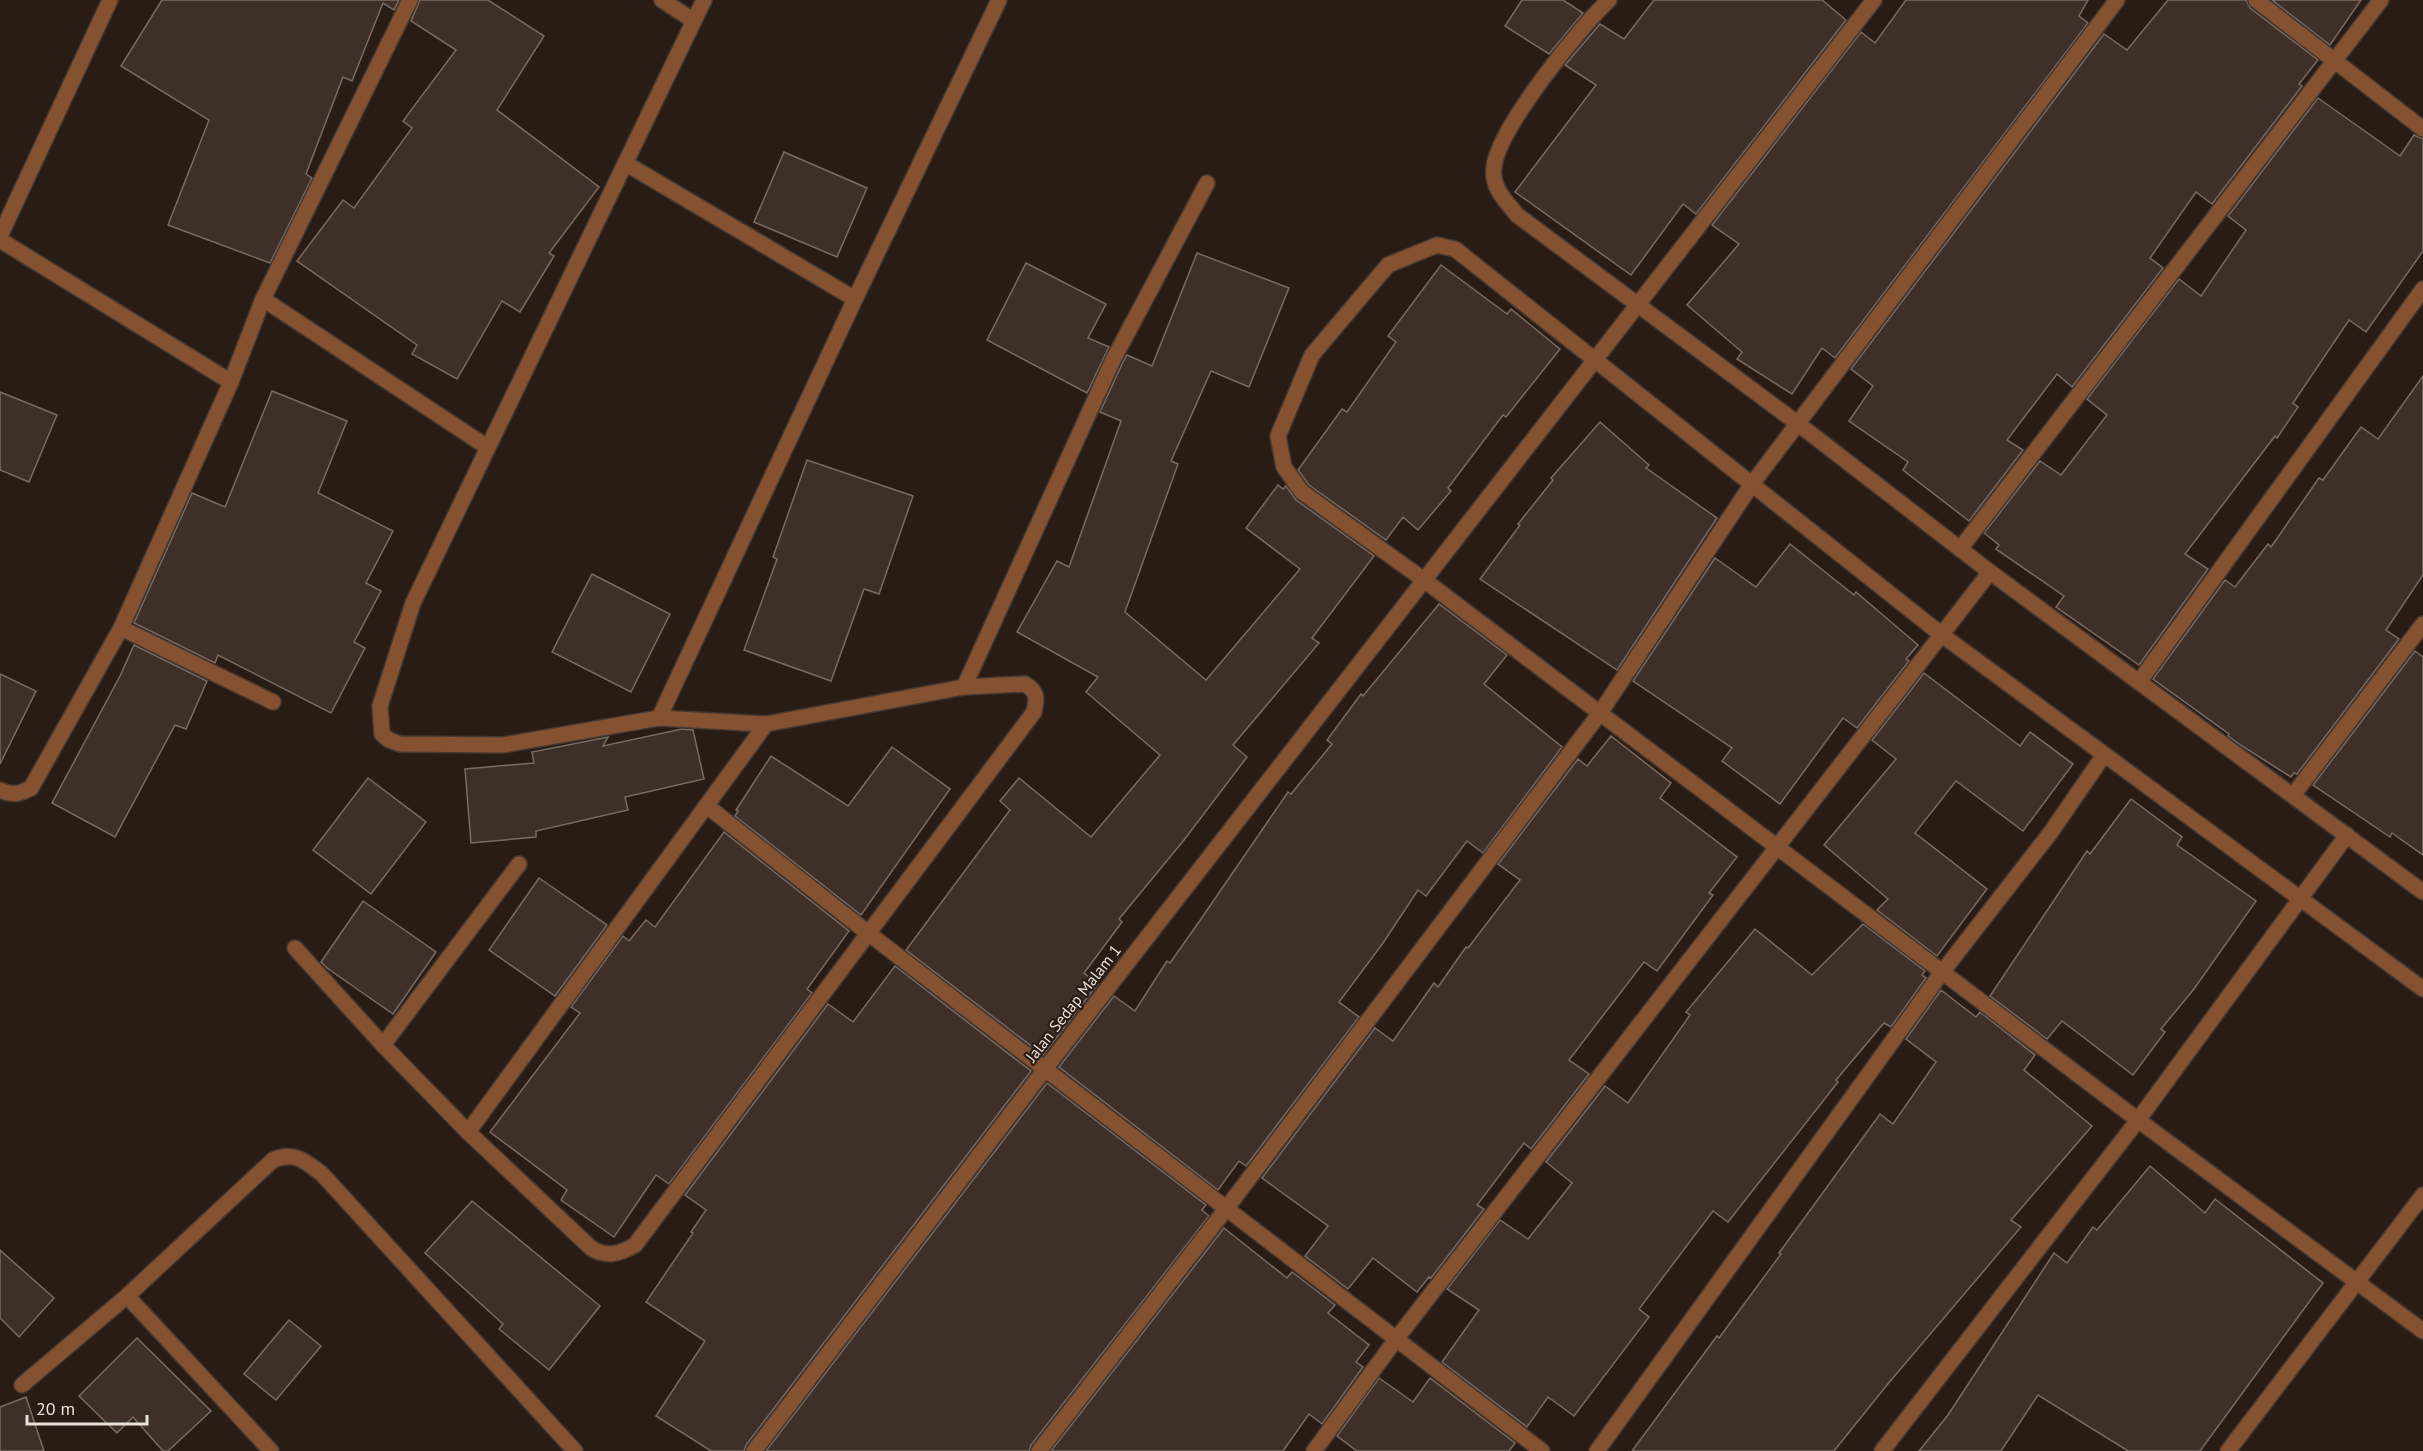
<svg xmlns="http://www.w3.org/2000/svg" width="2423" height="1451" viewBox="0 0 2423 1451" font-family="'PT Sans',sans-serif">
  <rect width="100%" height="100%" fill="#291c15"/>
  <g fill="#3e3028" stroke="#7a6b62" stroke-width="1.5">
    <path d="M 162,0 L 399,0 L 394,10 L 383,3 L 352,81 L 343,77 L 306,174 L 312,178 L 270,263 L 168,225 L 209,120 L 121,66 Z"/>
    <path d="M 420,0 L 488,0 L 544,36 L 497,110 L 599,187 L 549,253 L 554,256 L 520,312 L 502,301 L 457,379 L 412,354 L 417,345 L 297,261 L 343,200 L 354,208 L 412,128 L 403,121 L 456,50 L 411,21 Z"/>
    <path d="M 1522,0 L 1563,0 L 1583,13 L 1549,54 L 1505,26 Z"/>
    <path d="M 1654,0 L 1822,0 L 1846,20 L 1696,214 L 1683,204 L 1631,275 L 1515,192 L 1596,85 L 1565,65 L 1600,24 L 1624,39 Z"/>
    <path d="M 1906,0 L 2088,0 L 2079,16 L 2088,23 L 1835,358 L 1822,348 L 1792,394 L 1737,359 L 1742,352 L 1687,305 L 1739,244 L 1712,225 L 1861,32 L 1875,43 Z"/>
    <path d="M 2168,0 L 2246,0 L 2250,8 L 2318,60 L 2299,84 L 2302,86 L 2212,204 L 2196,192 L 2150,258 L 2163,268 L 2072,387 L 2057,374 L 2007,440 L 2023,450 L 1969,521 L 1903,470 L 1908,462 L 1849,421 L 1873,386 L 1851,369 L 2104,34 L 2127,50 Z"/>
    <path d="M 2272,0 L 2361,0 L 2330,45 Z"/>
    <path d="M 2318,98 L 2400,156 L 2414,135 L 2423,139 L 2423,251 L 2366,332 L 2349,320 L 2293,403 L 2298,407 L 2277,438 L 2275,436 L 2185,554 L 2208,569 L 2139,665 L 2056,607 L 2064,596 L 1996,549 L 1999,545 L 1984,533 L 2040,461 L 2061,475 L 2107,415 L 2087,399 L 2179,279 L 2201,296 L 2246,230 L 2228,216 Z"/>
    <path d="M 784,152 L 867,188 L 837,257 L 754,222 Z"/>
    <path d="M 1197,253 L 1289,288 L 1249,387 L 1211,371 L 1171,461 L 1178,464 L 1125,612 L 1206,680 L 1300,569 L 1246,528 L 1278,485 L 1283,489 L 1286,486 L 1296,500 L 1374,556 L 1312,638 L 1319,643 L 1233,745 L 1247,757 L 1184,840 L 1119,919 L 1122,922 L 1084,973 L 1098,984 L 1043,1055 L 906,950 L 1010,810 L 1000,801 L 1019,778 L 1091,837 L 1160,755 L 1086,692 L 1098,677 L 1017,632 L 1057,561 L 1069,567 L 1121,421 L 1100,412 L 1122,364 L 1127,355 L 1152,366 Z"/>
    <path d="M 1026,263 L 1106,304 L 1088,338 L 1109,347 L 1087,393 L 987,340 Z"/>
    <path d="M 1441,265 L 1507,314 L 1511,309 L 1560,349 L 1506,417 L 1503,415 L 1448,488 L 1451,491 L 1418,530 L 1403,517 L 1386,540 L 1309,485 L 1298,470 L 1342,409 L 1347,412 L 1396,342 L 1388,336 Z"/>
    <path d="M 2423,376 L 2423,575 L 2386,630 L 2399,639 L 2297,774 L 2294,773 L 2291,777 L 2242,746 L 2228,736 L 2229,734 L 2153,679 L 2225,580 L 2235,587 L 2268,544 L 2271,547 L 2319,478 L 2323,480 L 2361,427 L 2378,439 Z"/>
    <path d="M 272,391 L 347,421 L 318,493 L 393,531 L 366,583 L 381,591 L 354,642 L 365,648 L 331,713 L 218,655 L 215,663 L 134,623 L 192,493 L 225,507 Z"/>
    <path d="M 0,392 L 57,415 L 29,482 L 0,470 Z"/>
    <path d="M 1600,422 L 1649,465 L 1646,468 L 1717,518 L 1617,670 L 1480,579 L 1520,525 L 1518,524 L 1553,480 L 1551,478 Z"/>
    <path d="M 807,460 L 913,496 L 879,594 L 864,589 L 831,681 L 744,650 L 777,559 L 773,557 Z"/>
    <path d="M 1790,544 L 1854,595 L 1856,592 L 1918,645 L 1906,659 L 1909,661 L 1857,728 L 1843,718 L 1780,804 L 1722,761 L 1732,748 L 1633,681 L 1715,558 L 1756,587 Z"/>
    <path d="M 592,574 L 670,614 L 631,692 L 552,652 Z"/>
    <path d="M 1439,604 L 1507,655 L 1484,684 L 1562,747 L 1483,853 L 1467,841 L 1426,896 L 1418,890 L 1383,943 L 1339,1002 L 1359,1017 L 1246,1166 L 1239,1161 L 1218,1190 L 1059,1067 L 1114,996 L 1135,1011 L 1167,961 L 1170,963 L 1201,919 L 1288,792 L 1291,794 L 1332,744 L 1327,740 L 1361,694 L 1363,696 Z"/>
    <path d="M 134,645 L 207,681 L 186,729 L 175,725 L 115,837 L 52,803 L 120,676 Z"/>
    <path d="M 2415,651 L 2423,657 L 2423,855 L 2392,833 L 2390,837 L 2313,785 Z"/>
    <path d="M 1924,673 L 2020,746 L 2030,732 L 2073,764 L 2023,831 L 1956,781 L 1915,833 L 1987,889 L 1937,956 L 1877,910 L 1888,899 L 1824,845 L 1896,759 L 1872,740 Z"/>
    <path d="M 0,674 L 36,691 L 0,764 Z"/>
    <path d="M 682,729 L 693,730 L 704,779 L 625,797 L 628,810 L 536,831 L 536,837 L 471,843 L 465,769 L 534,763 L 532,752 L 608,737 L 603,746 Z"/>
    <path d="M 1611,736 L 1671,783 L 1660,798 L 1737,857 L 1709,893 L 1713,895 L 1657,971 L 1644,962 L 1569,1060 L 1589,1074 L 1531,1149 L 1524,1143 L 1477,1205 L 1484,1209 L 1431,1278 L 1429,1277 L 1417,1292 L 1373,1258 L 1348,1289 L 1305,1256 L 1328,1226 L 1262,1178 L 1375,1028 L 1393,1041 L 1434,983 L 1438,987 L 1466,947 L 1468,948 L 1520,880 L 1498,864 L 1578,759 L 1587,766 Z"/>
    <path d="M 892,747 L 950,789 L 861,915 L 735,816 L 738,811 L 736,810 L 771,756 L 848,806 Z"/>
    <path d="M 368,778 L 426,822 L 371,894 L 313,850 Z"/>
    <path d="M 2131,799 L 2182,837 L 2177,845 L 2256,901 L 2194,989 L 2161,1029 L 2165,1032 L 2133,1075 L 2062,1021 L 2047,1039 L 1990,996 L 2087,851 L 2090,854 Z"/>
    <path d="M 724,832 L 849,931 L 807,989 L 812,993 L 669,1184 L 656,1175 L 614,1237 L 561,1200 L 567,1190 L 490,1132 L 580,1013 L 571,1007 L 623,936 L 629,941 L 646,920 L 655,927 Z"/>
    <path d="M 539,878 L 607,925 L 555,996 L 489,950 Z"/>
    <path d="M 363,901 L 436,952 L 393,1014 L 327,968 L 321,962 Z"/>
    <path d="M 1863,924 L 1925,971 L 1922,975 L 1926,978 L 1891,1027 L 1884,1023 L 1836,1080 L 1838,1082 L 1728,1222 L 1713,1211 L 1639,1309 L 1649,1317 L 1574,1416 L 1548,1397 L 1527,1427 L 1442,1362 L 1479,1310 L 1447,1289 L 1500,1220 L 1528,1239 L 1572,1183 L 1546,1162 L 1605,1086 L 1628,1103 L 1690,1015 L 1686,1012 L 1755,929 L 1812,975 Z"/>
    <path d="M 895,966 L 1031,1071 L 746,1445 L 744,1451 L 711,1451 L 656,1416 L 705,1341 L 646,1302 L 693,1233 L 691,1232 L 706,1210 L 685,1195 L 828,1004 L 853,1022 Z"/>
    <path d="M 1941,990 L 1976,1017 L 1980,1012 L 2035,1055 L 2024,1070 L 2092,1126 L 2011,1220 L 2021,1227 L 1887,1385 L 1834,1451 L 1632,1451 L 1717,1336 L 1719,1338 L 1781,1254 L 1779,1253 L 1880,1114 L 1893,1124 L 1936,1062 L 1906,1039 Z"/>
    <path d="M 1047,1083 L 1206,1205 L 1202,1210 L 1209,1216 L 1031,1445 L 1029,1451 L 766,1451 Z"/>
    <path d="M 2150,1166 L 2205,1213 L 2215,1199 L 2323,1283 L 2200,1451 L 2128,1451 L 2038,1395 L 2001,1451 L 1919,1451 L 1948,1415 L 2054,1253 L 2067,1263 L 2093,1227 L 2097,1230 Z"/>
    <path d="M 472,1201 L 600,1306 L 549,1370 L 499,1329 L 503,1324 L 425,1253 Z"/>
    <path d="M 1224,1228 L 1287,1278 L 1292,1272 L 1335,1305 L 1328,1313 L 1369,1345 L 1356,1362 L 1363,1367 L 1322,1424 L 1309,1414 L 1283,1451 L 1051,1451 Z"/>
    <path d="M 0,1250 L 54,1298 L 19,1337 L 0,1318 Z"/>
    <path d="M 289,1320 L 321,1346 L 276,1400 L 244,1374 Z"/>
    <path d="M 137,1338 L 211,1411 L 168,1451 L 163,1451 L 133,1417 L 117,1433 L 79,1396 Z"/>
    <path d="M 1379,1378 L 1413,1402 L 1430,1378 L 1515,1443 L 1509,1451 L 1357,1451 L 1337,1436 Z"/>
    <path d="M 26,1397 L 44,1451 L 0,1451 L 0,1407 Z"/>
  </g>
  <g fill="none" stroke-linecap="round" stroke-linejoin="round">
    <defs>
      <g id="minor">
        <path d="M 662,0 L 694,21"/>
        <path d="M 1609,0 C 1580,27 1498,129 1494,167 C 1491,188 1506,201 1517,215 L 1797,423 L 1990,572 L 2423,892"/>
        <path d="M 2256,0 L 2423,129"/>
        <path d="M 625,163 L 855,299"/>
        <path d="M 0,236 L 110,0"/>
        <path d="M 0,240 L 231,382"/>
        <path d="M 263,299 L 487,447"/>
        <path d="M 1960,549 L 2381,0"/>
        <path d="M 121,628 L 273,702"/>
        <path d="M 2139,682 L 2423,289"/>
        <path d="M 964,687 L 1113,360 L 1207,183"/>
        <path d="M 659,718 L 855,299 L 999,0"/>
        <path d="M 0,790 C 13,796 19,794 31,788 L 121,628 L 231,382 L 263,299 L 410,0"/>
        <path d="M 2294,794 L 2423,624"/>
        <path d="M 707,806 L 868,933 L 1542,1451"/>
        <path d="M 519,864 L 383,1045 L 468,1132 L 591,1248 C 607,1258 619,1254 635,1245 L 1034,712 C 1037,698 1038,692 1025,684 L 964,687 L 766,724 L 659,718 L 503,745 L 400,744 L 389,740 L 382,734 L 380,706 L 413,603 L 704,0"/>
        <path d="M 295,948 L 383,1045"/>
        <path d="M 2423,989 L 1942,635 L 1455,249 L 1437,245 L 1388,265 L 1312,355 L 1278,436 L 1284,467 L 1302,492 L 1424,580 L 2138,1120 L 2423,1331"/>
        <path d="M 468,1132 L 766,724"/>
        <path d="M 127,1296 L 271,1451"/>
        <path d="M 22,1385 L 127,1296 L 273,1160 C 294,1151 305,1161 322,1174 L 575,1451"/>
        <path d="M 754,1451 L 1045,1069 L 1874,0"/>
        <path d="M 1039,1451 L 1226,1209 L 1600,713 L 1752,484 L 2117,0"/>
        <path d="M 1314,1451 L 1397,1338 L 1990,572"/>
        <path d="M 1597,1451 L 1943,971 L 2051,832 L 2104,755"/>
        <path d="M 1882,1451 L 2138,1120 L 2347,835"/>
        <path d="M 2228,1451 L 2423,1195"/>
      </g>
    </defs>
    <use href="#minor" stroke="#443831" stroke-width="18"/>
    <use href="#minor" stroke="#855231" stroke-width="15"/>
  </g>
  <g text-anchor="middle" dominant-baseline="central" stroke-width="4.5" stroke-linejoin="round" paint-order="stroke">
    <g font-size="16" fill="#e9e1db" stroke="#291c15">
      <text transform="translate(1073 1003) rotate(-52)">Jalan Sedap Malam 1</text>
    </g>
  </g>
  <path d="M27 1415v9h120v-9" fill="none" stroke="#e9e1db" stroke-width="3"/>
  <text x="36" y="1415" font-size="18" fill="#e9e1db" stroke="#291c15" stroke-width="4.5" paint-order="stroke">20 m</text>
</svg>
